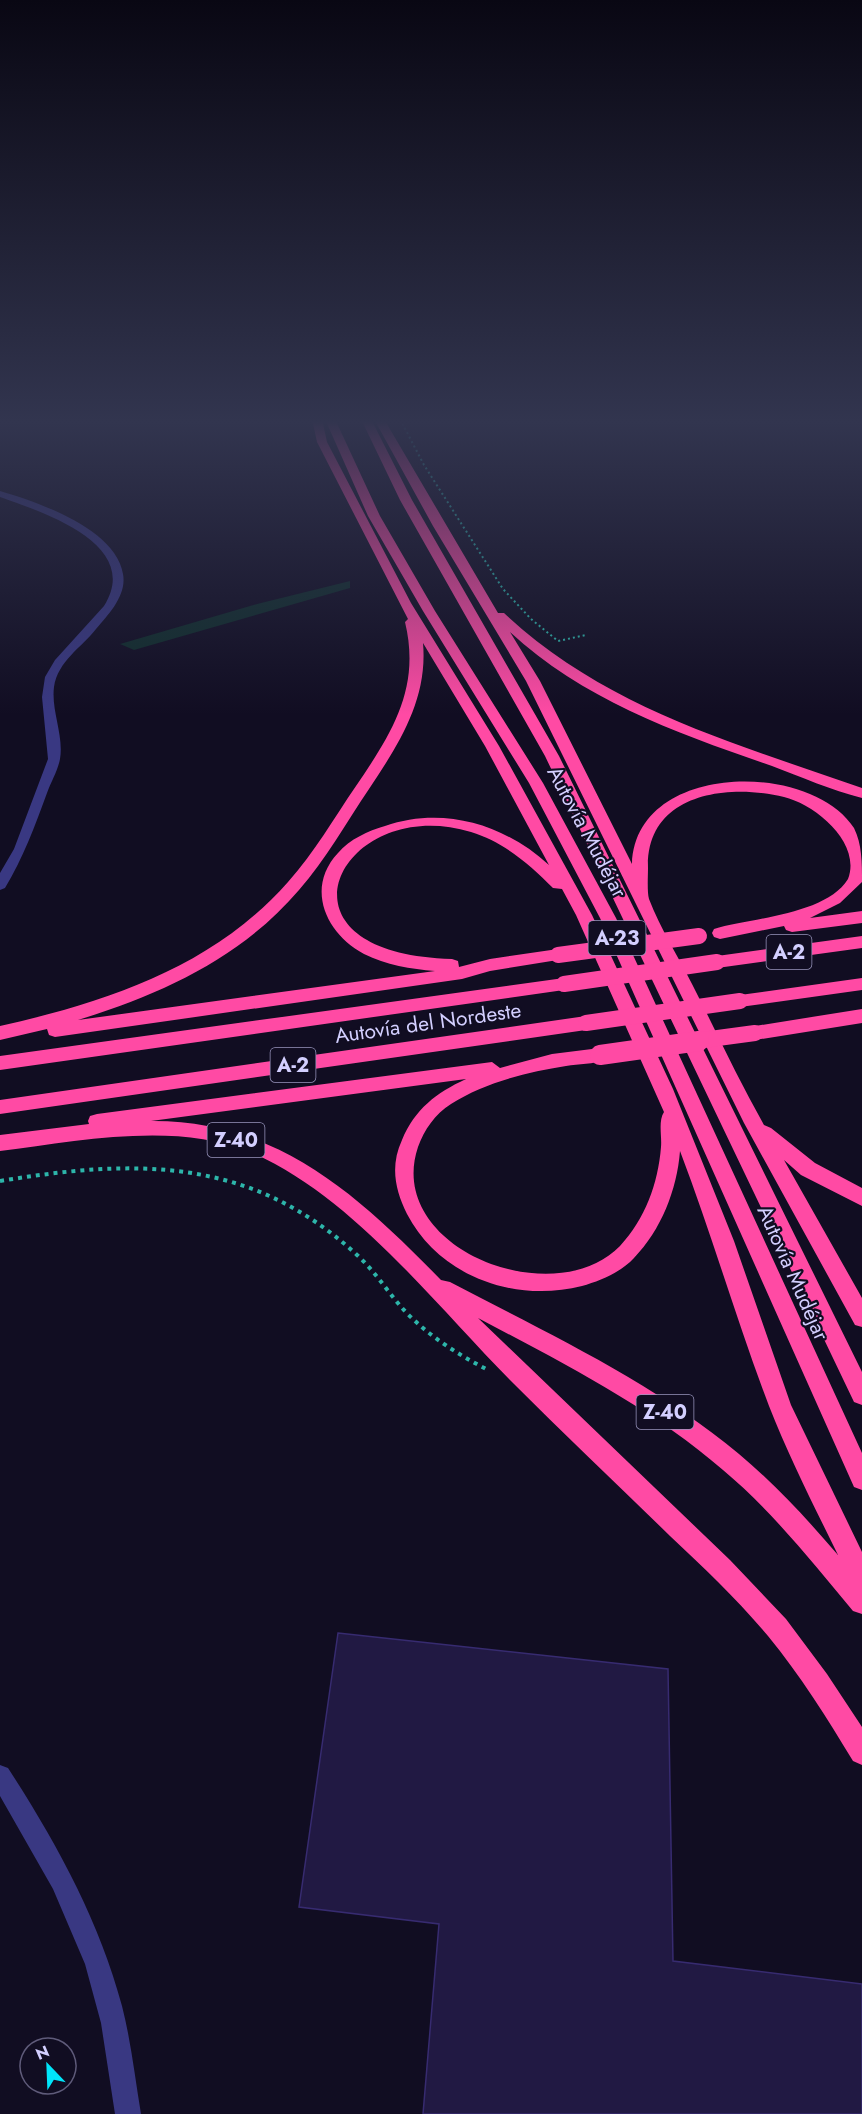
<svg xmlns="http://www.w3.org/2000/svg" width="862" height="2114" viewBox="0 0 862 2114" font-family="Jost,sans-serif">
  <rect width="100%" height="100%" fill="#110d22"/>
  <path fill="#102c2b" d="M 350,581 L 350,588 L 134,650 L 120,644 L 257,604 Z"/>
  <path fill="#211943" stroke="#372b70" stroke-width="1.5" d="M 338,1633 L 668,1669 L 673,1961 L 862,1984 L 862,2114 L 423,2114 L 439,1924 L 299,1907 Z"/>
  <g fill="none" stroke-linecap="round" stroke-linejoin="round">
    <path stroke="#2db5aa" stroke-width="2" stroke-dasharray="2 3" stroke-linecap="butt" d="M 400,419 L 424,465 L 503,589 L 531,619 L 558,641 L 586,635"/>
    <path stroke="#2db5aa" stroke-width="4" stroke-dasharray="4 5" stroke-linecap="butt" d="M 0,1181 C 134,1159 249,1156 356,1254 C 374,1270 387,1291 403,1309 C 427,1335 457,1354 488,1370"/>
    <g fill="#393882" fill-rule="evenodd">
      <path d="M 0,491 C 38,502 116,529 123,574 C 127,595 109,614 96,629 C 81,648 58,661 54,687 C 51,711 64,735 60,759 C 58,770 51,782 47,793 C 35,826 23,858 5,888 L 0,890 L 0,873 L 14,849 L 48,759 L 42,697 L 45,677 L 55,660 L 104,606 C 143,544 42,512 0,497 Z"/>
      <path d="M 0,1765 L 8,1768 C 56,1842 99,1920 122,2006 C 131,2041 135,2078 141,2114 L 115,2114 L 101,2023 L 85,1964 L 53,1889 L 0,1796 Z"/>
    </g>
    <g fill="#ff4aa4" fill-rule="evenodd">
      <path d="M 312,419 L 322,419 L 327,442 L 411,603 L 499,746 L 592,915 L 673,1089 L 734,1241 L 791,1405 L 862,1552 L 862,1614 L 853,1611 C 812,1562 772,1511 723,1470 C 650,1407 563,1363 478,1318 L 730,1560 L 786,1619 L 827,1674 L 862,1727 L 862,1765 L 853,1761 C 827,1718 800,1675 768,1636 C 738,1600 704,1568 670,1536 C 618,1485 565,1435 513,1383 C 437,1307 351,1194 250,1152 C 176,1121 77,1141 0,1151 L 0,1135 L 89,1124 L 88,1121 L 90,1116 L 97,1114 L 492,1062 L 500,1068 L 552,1054 L 600,1048 L 606,1050 L 609,1055 L 606,1060 C 593,1064 579,1064 566,1066 C 527,1072 484,1083 451,1104 C 435,1114 424,1130 418,1147 C 384,1248 554,1314 620,1246 C 645,1219 658,1184 661,1147 C 662,1136 658,1121 664,1112 L 576,915 L 562,889 L 553,888 C 530,865 504,842 471,832 C 341,792 258,954 452,959 L 458,961 L 459,967 L 490,959 L 558,949 L 566,955 L 564,959 L 490,971 L 462,979 L 55,1037 L 49,1035 L 47,1029 L 0,1040 L 0,1026 C 107,1002 213,967 288,882 C 314,853 334,818 356,786 C 392,733 421,688 405,622 L 408,619 L 317,442 ZM 423,643 L 485,746 L 549,865 C 504,824 443,806 385,826 C 368,831 350,839 338,853 C 305,888 326,934 364,954 C 386,965 411,969 435,971 L 78,1020 C 162,994 241,958 299,890 C 326,859 346,823 369,789 C 399,744 428,699 423,643 ZM 466,1079 C 436,1093 415,1109 402,1140 C 390,1166 395,1190 407,1214 C 440,1277 515,1303 582,1286 C 600,1281 621,1272 634,1258 C 661,1230 677,1190 680,1151 C 712,1235 737,1322 769,1406 C 789,1457 814,1506 838,1555 C 807,1519 775,1484 739,1454 C 653,1382 549,1334 450,1282 L 441,1280 C 358,1195 277,1120 151,1121 Z"/>
      <path d="M 325,419 L 335,419 L 380,516 L 435,611 L 543,783 L 616,918 L 862,1453 L 862,1490 L 854,1487 L 600,918 L 529,783 L 423,611 L 368,516 Z"/>
      <path d="M 361,419 L 371,419 L 412,500 L 559,756 L 862,1372 L 862,1405 L 854,1402 L 545,756 L 400,500 Z"/>
      <path d="M 374,419 L 384,419 L 498,613 L 504,613 C 605,708 734,743 862,788 L 862,798 C 831,790 801,777 772,766 C 679,734 583,700 510,632 L 540,681 L 632,864 C 635,762 810,760 854,828 C 862,844 862,863 862,882 L 840,903 L 810,918 L 862,911 L 862,923 L 792,932 L 786,930 L 784,926 L 720,939 L 714,937 L 712,933 L 714,929 C 750,918 826,915 848,879 C 862,842 814,804 784,797 C 728,783 646,793 648,868 C 648,876 647,892 649,899 C 660,928 678,956 692,984 C 716,1031 738,1079 764,1125 L 771,1128 L 815,1163 L 862,1188 L 862,1206 L 801,1175 L 784,1160 L 862,1298 L 862,1327 L 855,1325 L 744,1123 L 526,681 L 433,526 Z"/>
      <path d="M 862,936 L 862,948 L 717,968 L 709,962 L 717,956 Z"/>
      <path d="M 564,978 L 573,984 L 564,990 L 0,1070 L 0,1056 Z"/>
      <path d="M 862,978 L 862,990 L 740,1007 L 734,1006 L 731,1001 L 734,996 L 740,995 Z"/>
      <path d="M 862,1009 L 862,1023 L 755,1040 L 749,1038 L 746,1033 L 749,1028 L 755,1026 Z"/>
      <path d="M 586,1016 L 592,1018 L 595,1023 L 592,1028 L 586,1030 L 0,1114 L 0,1100 Z"/>
    </g>
    <g stroke="#ff4aa4" stroke-width="16">
      <path d="M 558,955 L 699,936"/>
      <path d="M 564,984 L 717,962"/>
      <path d="M 586,1023 L 740,1001"/>
      <path d="M 688,1042 L 755,1033"/>
    </g>
    <path stroke="#ff4aa4" stroke-width="20" d="M 600,1055 L 699,1041"/>
  </g>
  <linearGradient id="sky" x2="0" y2="1"><stop stop-color="#090713"/><stop offset="0.59" stop-color="#32354f"/><stop offset="1" stop-color="#32354f" stop-opacity="0"/></linearGradient>
  <rect width="862" height="715" fill="url(#sky)"/>
  <g text-anchor="middle" dominant-baseline="central" stroke-width="4.5" stroke-linejoin="round" paint-order="stroke">
    <g fill="#110d22" stroke="#9995bd" stroke-width="1.5">
      <rect x="588.5" y="921" width="57" height="34" rx="4.5"/>
      <rect x="766.5" y="935" width="45" height="34" rx="4.5"/>
      <rect x="270.5" y="1048" width="45" height="34" rx="4.5"/>
      <rect x="207.5" y="1123" width="57" height="34" rx="4.5"/>
      <rect x="636.5" y="1395" width="57" height="34" rx="4.5"/>
    </g>
    <g font-size="20" font-weight="bold" fill="#d3cfff">
      <text x="617" y="938">A-23</text>
      <text x="789" y="952">A-2</text>
      <text x="293" y="1065">A-2</text>
      <text x="236" y="1140">Z-40</text>
      <text x="665" y="1412">Z-40</text>
    </g>
    <g font-size="21" fill="#d3cfff" stroke="#110d22">
      <text transform="translate(587 832) rotate(62)">Autovía Mudéjar</text>
      <text transform="translate(428 1023) rotate(-8)">Autovía del Nordeste</text>
      <text transform="translate(793 1273) rotate(66)">Autovía Mudéjar</text>
    </g>
  </g>
  <g transform="translate(48 2066) rotate(337)"><circle r="28" fill="#110d22" stroke="#5f5b7a" stroke-width="1.5"/>
  <path d="M0-4.5L10 22L0 15L-10 22Z" fill="#00e5fa"/>
  <text y="-9" font-size="16" font-weight="bold" text-anchor="middle" fill="#d3cfff">N</text>
  </g>
</svg>
